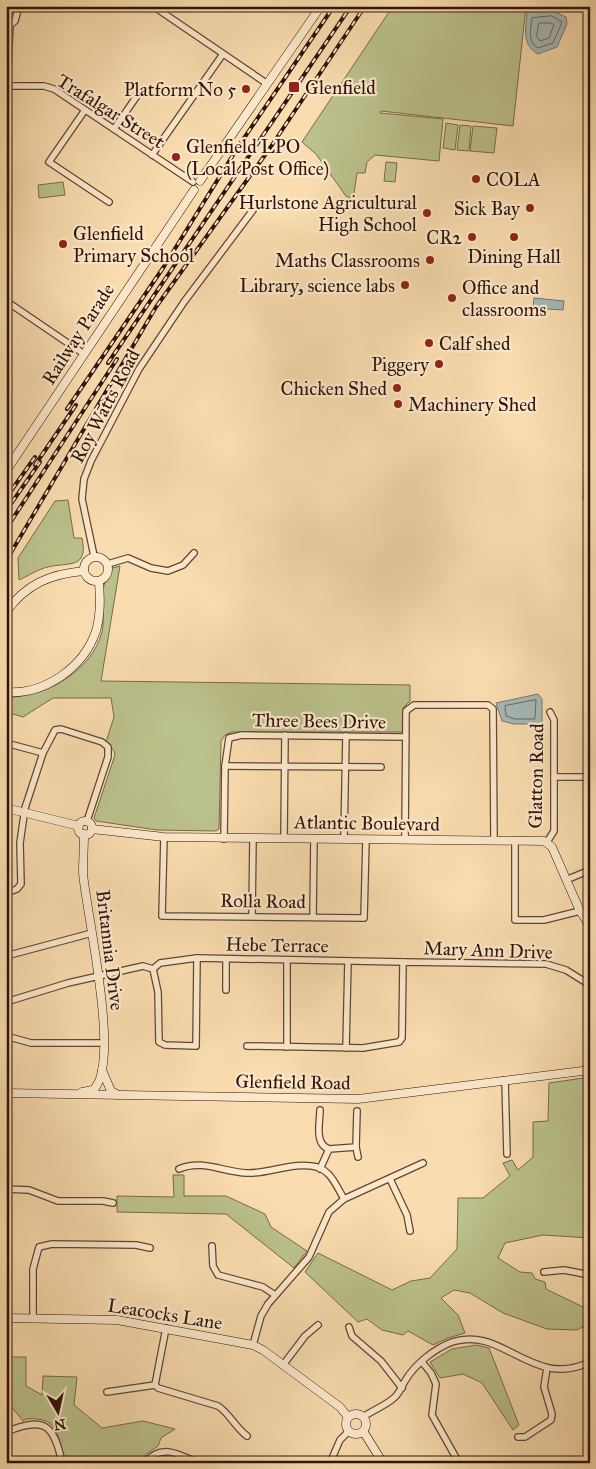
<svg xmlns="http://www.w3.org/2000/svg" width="596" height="1469" viewBox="0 0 596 1469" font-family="'IM FELL Great Primer',serif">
  <rect width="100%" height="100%" fill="#f9dcaf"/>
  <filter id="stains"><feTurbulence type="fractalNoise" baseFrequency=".004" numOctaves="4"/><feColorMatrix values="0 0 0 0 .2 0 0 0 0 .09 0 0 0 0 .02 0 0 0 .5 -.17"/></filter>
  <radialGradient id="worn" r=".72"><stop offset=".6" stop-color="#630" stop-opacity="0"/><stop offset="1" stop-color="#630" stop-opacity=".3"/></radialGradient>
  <g fill="#bbc18c" stroke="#766a4a">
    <path d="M 393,6 L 526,6 L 513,126 L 381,111 L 380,113 L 443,119 L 439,161 L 375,155 L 367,162 L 365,173 L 357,173 L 353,199 L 346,196 L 316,154 L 302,142 Z"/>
    <path d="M 529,6 L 590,6 L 590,13 Z"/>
    <path d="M 446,123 L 458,125 L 455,150 L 443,148 Z"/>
    <path d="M 460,125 L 471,126 L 469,151 L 457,150 Z"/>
    <path d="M 473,126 L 497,128 L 494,153 L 470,151 Z"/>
    <path d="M 386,162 L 397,163 L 395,182 L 384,181 Z"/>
    <path d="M 63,182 L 65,195 L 39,198 L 38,185 Z"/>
    <path d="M 68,500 L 74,538 L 82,538 C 89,570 67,562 48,567 C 38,569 28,576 19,580 L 18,558 L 55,501 Z"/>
    <path d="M 120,566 L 101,681 L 410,685 L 410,701 L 403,708 L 403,732 L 232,732 L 225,735 L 221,741 L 219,829 L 216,831 L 157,830 L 96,821 L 94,818 L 115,755 L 114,751 L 106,742 L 114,717 L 111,698 L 53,698 L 23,717 L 6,712 L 6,697 C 44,699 92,671 102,632 C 105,616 101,600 104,585 C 106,579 110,574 112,568 Z"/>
    <path d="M 590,1077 L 590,1238 L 543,1235 L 505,1243 L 498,1258 L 520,1272 L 532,1273 L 535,1279 L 545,1282 L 546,1289 L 583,1307 L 590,1307 L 590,1323 L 577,1330 L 547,1329 L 503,1313 L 470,1293 L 454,1290 L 441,1298 L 458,1315 L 465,1333 L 448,1338 L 433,1345 L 408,1331 L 403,1335 L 382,1330 L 367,1319 L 358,1322 L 305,1272 L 318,1253 L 392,1290 L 411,1281 L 430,1278 L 457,1249 L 458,1198 L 483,1198 L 510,1176 L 503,1163 L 512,1160 L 518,1170 L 533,1157 L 533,1122 L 548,1121 L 549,1083 Z"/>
    <path d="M 173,1175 L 184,1175 L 184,1196 L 226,1196 L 265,1214 L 271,1227 L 307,1251 L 294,1268 L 226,1214 L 117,1212 L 117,1196 L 174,1197 Z"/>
    <path d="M 476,1345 L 489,1348 L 519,1425 L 513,1430 L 482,1383 L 463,1374 L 440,1378 L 430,1362 L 452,1349 Z"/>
    <path d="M 6,1357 L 26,1357 L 26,1386 L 42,1395 L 43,1376 L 77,1377 L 74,1405 L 102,1428 L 143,1421 L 175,1429 L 161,1438 L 158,1446 L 145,1455 L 142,1463 L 65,1463 C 57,1439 62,1416 26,1419 L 23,1421 L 6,1400 Z"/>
  </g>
  <g fill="#a4b8b7" stroke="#767671">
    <path d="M 553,11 L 566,17 L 567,24 L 557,47 L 538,54 C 521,44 526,29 527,12 Z"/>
    <path d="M 534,298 L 564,301 L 563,310 L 533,308 Z"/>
    <path d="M 583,464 L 590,465 L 590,501 L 583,499 L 585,467 Z"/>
    <path d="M 538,694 L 542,699 L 542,724 L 514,724 L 502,721 L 496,703 Z"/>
  </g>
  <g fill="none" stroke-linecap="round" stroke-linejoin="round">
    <g stroke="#6a6660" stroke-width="1">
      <path d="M 552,16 L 562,22 L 553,43 L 538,48 C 527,42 531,29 532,18 Z"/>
      <path d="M 539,23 L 551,23 L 554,25 L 549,38 L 540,41 L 537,37 Z"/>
      <path d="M 536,700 L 535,719 L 515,719 L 506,716 L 505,706 Z"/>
    </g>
    <defs>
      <g id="street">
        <path d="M 153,6 L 266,83"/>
        <path d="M 6,86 L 44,86 L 54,89 L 193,182"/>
        <path d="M 7,86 L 10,25 L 15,21 L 19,6"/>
        <path d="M 85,110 L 49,162 L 109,202"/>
        <path d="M 114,129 L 139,93"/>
        <path d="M 152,155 L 223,54"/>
        <path d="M 6,301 L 84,354"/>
        <path d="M 94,556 L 82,499 L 84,479 L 91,461 L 139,369 L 184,302 L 253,210"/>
        <path d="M 108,564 L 128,558 L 151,568 L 168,571 L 183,565 L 194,553"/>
        <path d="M 6,743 L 43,753"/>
        <path d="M 225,766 L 381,767"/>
        <path d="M 554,777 L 590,777"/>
        <path d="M 164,837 L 162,916 L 364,918 L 366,839"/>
        <path d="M 284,838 L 285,735"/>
        <path d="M 344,838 L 346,736"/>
        <path d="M 224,839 L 225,766 L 229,738 L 242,735 L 405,737"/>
        <path d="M 405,840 L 406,711 L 414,705 L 488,705 L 493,709 L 494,840"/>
        <path d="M 515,840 L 515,920 L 544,920 L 580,911"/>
        <path d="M 547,842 L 554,831 L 554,720 L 550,712"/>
        <path d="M 566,880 L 590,870"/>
        <path d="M 6,893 L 17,889 L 21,884 L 20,843 L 25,808 L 43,753 L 55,730 L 61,729 L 102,742 L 108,747 L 108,757 L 87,821"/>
        <path d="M 252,916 L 253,838"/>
        <path d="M 313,917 L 314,838"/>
        <path d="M 6,956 L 92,933"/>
        <path d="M 287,960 L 287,1047"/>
        <path d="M 153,969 L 160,963 L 197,958 L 403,962"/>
        <path d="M 226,990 L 226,959"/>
        <path d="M 6,1002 L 68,983 L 143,966 L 153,969 L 158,992 L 159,1042 L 165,1045 L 196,1046 L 197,958"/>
        <path d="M 6,1036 L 31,1043 L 103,1043"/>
        <path d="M 247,1046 L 363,1048 L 399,1042 L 402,1038 L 403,962 L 546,964 L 566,970 L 590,985"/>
        <path d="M 346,1048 L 348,961"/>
        <path d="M 505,1080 L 507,1154"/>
        <path d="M 320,1110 C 320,1123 314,1144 329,1149"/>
        <path d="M 356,1147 L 358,1157"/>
        <path d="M 179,1169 C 202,1159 223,1172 247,1173 C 270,1174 293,1161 317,1167 C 331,1171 337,1187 344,1199"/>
        <path d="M 320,1169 L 329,1149 L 356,1147 L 357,1111"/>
        <path d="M 390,1179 L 407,1215 L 410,1231"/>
        <path d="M 6,1189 L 29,1190 L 58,1201 L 103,1201 L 113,1203"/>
        <path d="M 212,1246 L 213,1266 L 218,1275 L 263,1287 L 275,1295"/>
        <path d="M 544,1272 L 564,1270 L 590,1275"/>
        <path d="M 33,1319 L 33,1269 L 39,1247 L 52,1244 L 136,1245 L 150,1248"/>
        <path d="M 349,1327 L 352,1336 L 381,1361 L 402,1388"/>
        <path d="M 253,1345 L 261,1316 L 268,1304 L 309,1257 L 329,1212 L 344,1199 L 423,1163"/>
        <path d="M 422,1362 L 431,1373 L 436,1384 L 432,1415 L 459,1463"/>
        <path d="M 283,1365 L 305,1336 L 318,1325"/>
        <path d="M 155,1385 L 166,1328"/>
        <path d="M 107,1392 L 155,1385 L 158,1388 L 218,1406 C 230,1414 235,1427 247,1436"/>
        <path d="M 363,1417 C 373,1410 387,1405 395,1397 C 400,1392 402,1386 405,1381 C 415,1364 434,1349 452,1342 C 503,1325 532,1390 590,1362"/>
        <path d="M 6,1432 C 44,1416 54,1424 62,1463"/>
        <path d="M 518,1437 L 525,1437 L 551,1420 L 552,1414 L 544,1387 L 547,1368"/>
        <path d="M 145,1463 C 161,1443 179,1454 198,1463"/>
        <path d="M 330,1463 L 340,1440 L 349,1431"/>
      </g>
      <g id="secondary">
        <path d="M 200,181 L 321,6"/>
        <path d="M 6,471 L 194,190"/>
        <circle cx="96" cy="569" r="12"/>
        <path d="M 6,612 C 26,584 50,574 84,571"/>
        <path d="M 6,692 C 45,695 84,667 96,631 C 101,614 100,597 99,581"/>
        <path d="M 6,808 L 79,826"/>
        <circle cx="85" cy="828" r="7"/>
        <path d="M 92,829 L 164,837 L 544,841 L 552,847 L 580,911 L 590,926"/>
        <path d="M 102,1070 L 111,1091 L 118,1095"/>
        <path d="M 82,1092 L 93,1090 C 122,1065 86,912 83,873 C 83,860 84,847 84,834"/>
        <path d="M 6,1093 L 358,1099 L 590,1070"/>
        <path d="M 6,1318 L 117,1320 L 253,1345 L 263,1350 L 340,1407 L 348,1417"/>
        <circle cx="356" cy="1424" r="10"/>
        <path d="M 363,1431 L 383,1463"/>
      </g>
    </defs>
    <use href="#street" stroke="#624532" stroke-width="8"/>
    <use href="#secondary" stroke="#301308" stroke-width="9"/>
    <use href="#street" stroke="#fbe8cb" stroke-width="5.5"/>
    <use href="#secondary" stroke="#fbe8cb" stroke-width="8"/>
    <defs>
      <g id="rail">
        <path d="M 108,363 L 351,6"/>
        <path d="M 67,409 L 163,268 L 238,147 L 334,6"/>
        <path d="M 35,465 L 76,405"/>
        <path d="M 6,498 L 35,457"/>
        <path d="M 6,511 L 40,462"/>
        <path d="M 6,529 L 117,359"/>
        <path d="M 6,561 L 156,307 L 270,148 L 365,6"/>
      </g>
    </defs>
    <use href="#rail" stroke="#301308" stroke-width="4"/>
    <use href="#rail" stroke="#fbe8cb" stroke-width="2" stroke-dasharray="5.5" stroke-linecap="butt"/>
  </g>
  <g fill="#8f2418" stroke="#fbe8cb" stroke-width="2">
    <rect x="288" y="81" width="12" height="12" rx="2.5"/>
    <circle cx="246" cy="89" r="5"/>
    <circle cx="176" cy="157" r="5"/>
    <circle cx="476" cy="179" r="5"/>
    <circle cx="530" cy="208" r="5"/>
    <circle cx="427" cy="213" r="5"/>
    <circle cx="472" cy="237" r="5"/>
    <circle cx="514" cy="237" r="5"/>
    <circle cx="63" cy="244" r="5"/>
    <circle cx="430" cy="260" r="5"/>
    <circle cx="405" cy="285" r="5"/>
    <circle cx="452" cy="298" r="5"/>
    <circle cx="429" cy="343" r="5"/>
    <circle cx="439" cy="364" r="5"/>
    <circle cx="397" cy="388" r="5"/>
    <circle cx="398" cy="404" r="5"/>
  </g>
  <g text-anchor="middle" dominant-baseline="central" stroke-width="4.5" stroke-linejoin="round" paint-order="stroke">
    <g font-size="19" fill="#301308" stroke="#fbe8cb" text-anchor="end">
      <text x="305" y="87" text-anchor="start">Glenfield</text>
      <text x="236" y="89">Platform No 5</text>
      <text x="186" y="146" text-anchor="start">Glenfield LPO<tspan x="186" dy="22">(Local Post Office)</tspan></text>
      <text x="486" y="179" text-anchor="start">COLA</text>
      <text x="417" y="202">Hurlstone Agricultural<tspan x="417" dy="22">High School</tspan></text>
      <text x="520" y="208">Sick Bay</text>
      <text x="73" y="233" text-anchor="start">Glenfield<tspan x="73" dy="22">Primary School</tspan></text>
      <text x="462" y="237">CR2</text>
      <text x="514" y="256" text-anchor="middle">Dining Hall</text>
      <text x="420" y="260">Maths Classrooms</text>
      <text x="395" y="285">Library, science labs</text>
      <text x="462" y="287" text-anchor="start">Office and<tspan x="462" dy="22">classrooms</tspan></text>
      <text x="439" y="343" text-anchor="start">Calf shed</text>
      <text x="429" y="364">Piggery</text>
      <text x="387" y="388">Chicken Shed</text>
      <text x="408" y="404" text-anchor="start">Machinery Shed</text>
    </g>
    <g font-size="19" fill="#301308" stroke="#fbe8cb">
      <text transform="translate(111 111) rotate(32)">Trafalgar Street</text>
      <text transform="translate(78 334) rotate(-57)">Railway Parade</text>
      <text transform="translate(105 406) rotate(-62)">Roy Watts Road</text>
      <text transform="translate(319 721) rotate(1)">Three Bees Drive</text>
      <text transform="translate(536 776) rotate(-89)">Glatton Road</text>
      <text transform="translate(367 823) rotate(1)">Atlantic Boulevard</text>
      <text transform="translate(263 901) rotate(1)">Rolla Road</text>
      <text transform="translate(277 945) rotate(1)">Hebe Terrace</text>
      <text transform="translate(110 950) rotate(83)">Britannia Drive</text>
      <text transform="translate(488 950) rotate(2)">Mary Ann Drive</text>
      <text transform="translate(293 1082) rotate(1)">Glenfield Road</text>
      <text transform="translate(165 1314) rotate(9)">Leacocks Lane</text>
    </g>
  </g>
  <rect width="596" height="1469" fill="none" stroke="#f9dcaf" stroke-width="25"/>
  <rect x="8" y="8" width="581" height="1454" fill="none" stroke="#301308" stroke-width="2.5"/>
  <rect x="12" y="12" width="571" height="1444" fill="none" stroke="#301308"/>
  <g transform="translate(58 1412) rotate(171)" stroke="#fbe8cb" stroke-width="4" paint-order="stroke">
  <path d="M0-4L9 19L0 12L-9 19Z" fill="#301308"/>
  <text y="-8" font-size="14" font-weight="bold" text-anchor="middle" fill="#301308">N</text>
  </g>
  <rect width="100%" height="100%" filter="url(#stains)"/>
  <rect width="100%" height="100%" fill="url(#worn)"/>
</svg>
